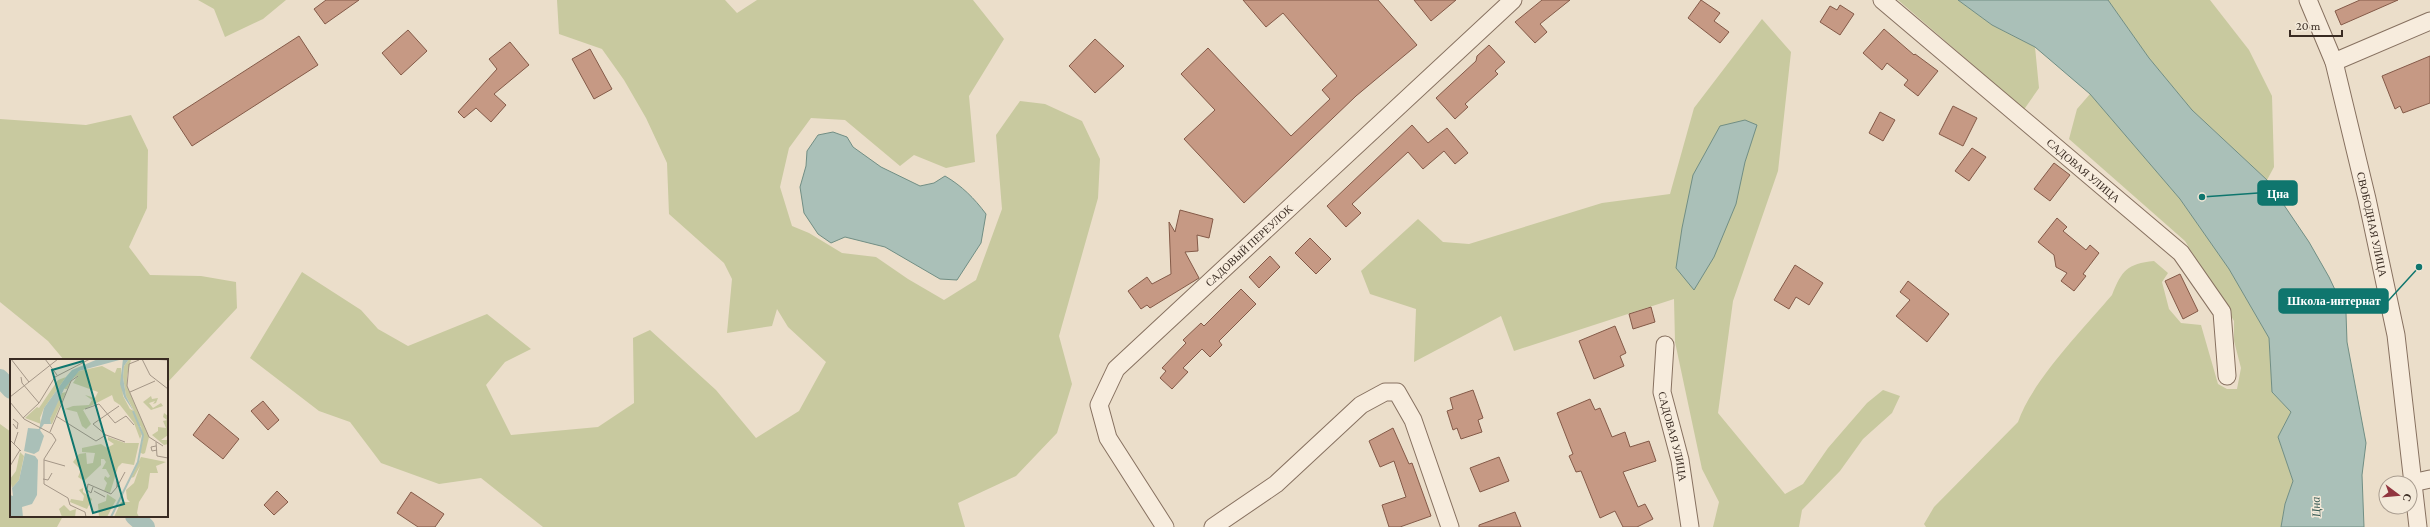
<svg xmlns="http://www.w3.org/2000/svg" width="2430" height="527" viewBox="0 0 2430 527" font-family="'Crimson Pro',serif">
  <rect width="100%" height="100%" fill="#ebdeca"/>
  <g fill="#c8c99f" fill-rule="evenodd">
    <path d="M 198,0 L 286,0 L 263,19 L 225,37 L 214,9 Z"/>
    <path d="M 557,0 L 725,0 L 737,13 L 757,0 L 973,0 L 1004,39 L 969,96 L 975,162 L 946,168 L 914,155 L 900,166 L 845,120 L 811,118 L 789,148 L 780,187 L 792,226 L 809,233 L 842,253 L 876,257 L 908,279 L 944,300 L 976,280 L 1002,209 L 996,135 L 1020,101 L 1045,104 L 1082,121 L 1100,159 L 1098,198 L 1059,336 L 1072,384 L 1057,433 L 1016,476 L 958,503 L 965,527 L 543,527 L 481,478 L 439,484 L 381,463 L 350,422 L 319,411 L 250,358 L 302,272 L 361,310 L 378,329 L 408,346 L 487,314 L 531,349 L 505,362 L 486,385 L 511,435 L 598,427 L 634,403 L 633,338 L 650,330 L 716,390 L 756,438 L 799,411 L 826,362 L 788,327 L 777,309 L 772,326 L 727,333 L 732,279 L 724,263 L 669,214 L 667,163 L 646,118 L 624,80 L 602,49 L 559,34 Z"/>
    <path d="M 1898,0 L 1958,0 L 1992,25 L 2035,47 L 2039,88 L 2023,111 L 1995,84 Z"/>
    <path d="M 2108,0 L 2210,0 L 2249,50 L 2272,96 L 2274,167 L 2267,180 L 2192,110 L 2149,58 Z"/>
    <path d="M 1762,19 L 1791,52 L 1778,171 L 1733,301 L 1718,413 L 1785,494 L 1803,484 L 1828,448 L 1867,403 L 1883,390 L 1900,396 L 1892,413 L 1863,439 L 1840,471 L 1802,510 L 1799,527 L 1713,527 L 1719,502 L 1702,469 L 1675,342 L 1674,299 L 1514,351 L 1501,316 L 1414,362 L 1416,309 L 1370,294 L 1361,271 L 1418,219 L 1443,242 L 1469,244 L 1602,203 L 1670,194 L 1694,108 ZM 1756,125 L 1745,162 L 1693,175 Z"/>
    <path d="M 2090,94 L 2180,199 L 2229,269 L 2269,338 L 2272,392 L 2291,412 L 2278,437 L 2293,481 L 2285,504 L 2281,527 L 1926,527 L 1924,524 L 1934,507 L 2018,422 C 2032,381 2083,329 2112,295 C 2122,270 2127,264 2154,261 L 2168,273 L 2162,282 L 2169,309 L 2181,323 L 2201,325 L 2218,384 L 2227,389 L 2237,389 L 2241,368 L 2234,341 L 2234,321 L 2185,241 L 2069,139 L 2077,109 Z"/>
    <path d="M 131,115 L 148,150 L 147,208 L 129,247 L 150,275 L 201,276 L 236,282 L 237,308 L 167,383 L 167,360 L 64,360 L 48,341 L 0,302 L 0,119 L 86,125 Z"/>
    <path d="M 0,424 L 11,432 L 11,516 L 63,516 L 57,527 L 0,527 Z"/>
  </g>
  <g fill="#aac0b8" stroke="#718e84">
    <path d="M 1958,0 L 2108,0 L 2149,58 L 2192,110 L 2267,180 L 2309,242 L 2329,277 L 2346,313 L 2347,342 L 2366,443 L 2362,475 L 2364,527 L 2281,527 L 2285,504 L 2293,481 L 2278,437 L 2291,412 L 2272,392 L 2269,338 L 2229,269 L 2180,199 L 2090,94 L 2035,47 L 1992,25 Z"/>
    <path d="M 1745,120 L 1757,125 L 1745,162 L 1736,204 L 1714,257 L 1694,290 L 1676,268 L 1682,228 L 1693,175 L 1720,126 Z"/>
    <path d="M 833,132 L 847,137 L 853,147 L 881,167 L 920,186 L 934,183 L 945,176 C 962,186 974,198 986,214 L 981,243 L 957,280 L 940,279 L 885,247 L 845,237 L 831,243 L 818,234 L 804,213 L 800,187 L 806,166 L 807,151 L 818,135 Z"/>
  </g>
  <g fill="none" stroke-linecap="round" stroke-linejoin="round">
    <g stroke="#aac0b8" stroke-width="18">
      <path d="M 0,378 L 11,390"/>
      <path d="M 134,516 L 146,527"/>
    </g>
  </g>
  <g fill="#c69984" stroke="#845a48">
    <path d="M 326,0 L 359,0 L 325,24 L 314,9 Z"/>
    <path d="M 1243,0 L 1378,0 L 1417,45 L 1356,96 L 1244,203 L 1184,139 L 1215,110 L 1181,74 L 1208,48 L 1291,136 L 1330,99 L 1322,90 L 1337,76 L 1283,13 L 1266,27 Z"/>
    <path d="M 1414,0 L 1456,0 L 1431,21 Z"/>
    <path d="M 1542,0 L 1570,0 L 1540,24 L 1547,32 L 1535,43 L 1515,22 Z"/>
    <path d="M 1701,0 L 1720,13 L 1714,21 L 1729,32 L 1720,43 L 1688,18 Z"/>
    <path d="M 2360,0 L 2398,0 L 2341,25 L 2335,11 Z"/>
    <path d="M 1840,5 L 1854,14 L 1840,35 L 1820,22 L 1830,6 L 1837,10 Z"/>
    <path d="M 1884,29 L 1914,55 L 1915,54 L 1938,71 L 1918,96 L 1904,85 L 1908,80 L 1887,63 L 1882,70 L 1863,53 Z"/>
    <path d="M 408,30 L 427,51 L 401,75 L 382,53 Z"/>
    <path d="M 299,36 L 318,65 L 192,146 L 173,117 Z"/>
    <path d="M 1095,39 L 1124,66 L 1095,93 L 1069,66 Z"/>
    <path d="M 510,42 L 529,65 L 494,94 L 506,105 L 491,122 L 476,108 L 464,118 L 458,112 L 497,69 L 489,59 Z"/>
    <path d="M 1489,45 L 1505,62 L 1495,71 L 1498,74 L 1465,104 L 1468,107 L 1455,119 L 1436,98 L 1476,61 L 1477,56 Z"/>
    <path d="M 590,49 L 612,89 L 594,99 L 572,59 Z"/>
    <path d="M 2430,56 L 2430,103 L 2403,113 L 2400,106 L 2395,109 L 2382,76 Z"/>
    <path d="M 1953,106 L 1977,118 L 1963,146 L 1939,134 Z"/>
    <path d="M 1880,112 L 1895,120 L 1883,141 L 1869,133 Z"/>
    <path d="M 1412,125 L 1428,143 L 1447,128 L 1468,153 L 1455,164 L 1444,151 L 1423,169 L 1408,152 L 1352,204 L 1361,213 L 1346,227 L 1327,206 Z"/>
    <path d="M 1972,148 L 1986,157 L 1969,181 L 1955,171 Z"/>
    <path d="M 2054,163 L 2070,175 L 2050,201 L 2034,189 Z"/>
    <path d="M 1180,210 L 1213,219 L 1209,238 L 1197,235 L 1198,251 L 1185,252 L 1199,278 L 1150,308 L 1147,305 L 1141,309 L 1128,291 L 1147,277 L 1152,284 L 1171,274 L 1169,222 L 1175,232 Z"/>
    <path d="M 2057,218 L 2067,227 L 2063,231 L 2086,250 L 2090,245 L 2099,253 L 2083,274 L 2086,276 L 2074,291 L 2061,281 L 2067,273 L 2056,267 L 2054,255 L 2038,242 Z"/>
    <path d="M 1310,238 L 1331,259 L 1316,274 L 1295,253 Z"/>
    <path d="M 1270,256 L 1280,267 L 1259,288 L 1249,277 Z"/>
    <path d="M 1795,265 L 1823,283 L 1809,305 L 1796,297 L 1789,309 L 1774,300 Z"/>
    <path d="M 2180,274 L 2198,311 L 2183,319 L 2165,281 Z"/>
    <path d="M 1908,281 L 1949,314 L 1927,342 L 1896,316 L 1910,300 L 1900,292 Z"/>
    <path d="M 1241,289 L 1256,304 L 1219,341 L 1222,345 L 1210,357 L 1202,349 L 1183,368 L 1188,372 L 1172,389 L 1160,378 L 1166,371 L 1162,368 L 1186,343 L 1183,340 L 1201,323 L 1204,326 Z"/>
    <path d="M 1651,307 L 1655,322 L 1633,329 L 1629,314 Z"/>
    <path d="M 1615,326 L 1626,353 L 1620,356 L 1624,366 L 1594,379 L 1579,341 Z"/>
    <path d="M 1473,390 L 1483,418 L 1478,420 L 1482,432 L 1461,439 L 1457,428 L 1453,430 L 1447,411 L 1453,409 L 1450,398 Z"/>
    <path d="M 1590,399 L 1595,410 L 1600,408 L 1612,437 L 1625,432 L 1630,447 L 1649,441 L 1656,461 L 1623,472 L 1638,507 L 1645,504 L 1653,519 L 1637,527 L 1623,527 L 1615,511 L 1600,518 L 1581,471 L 1576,472 L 1569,456 L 1573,454 L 1557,413 Z"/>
    <path d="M 263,401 L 279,420 L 268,430 L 251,411 Z"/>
    <path d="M 209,414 L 239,439 L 223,459 L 193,435 Z"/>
    <path d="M 1393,428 L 1409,464 L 1412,463 L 1431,516 L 1400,527 L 1389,527 L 1382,505 L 1406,497 L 1394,461 L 1380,467 L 1369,441 Z"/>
    <path d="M 1499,457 L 1509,481 L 1480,492 L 1470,468 Z"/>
    <path d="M 277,491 L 288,502 L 274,515 L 264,505 Z"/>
    <path d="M 411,492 L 444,514 L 435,527 L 418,527 L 397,513 Z"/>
    <path d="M 1515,512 L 1521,527 L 1479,527 L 1479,525 Z"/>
  </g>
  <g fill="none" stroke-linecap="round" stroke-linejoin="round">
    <defs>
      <g id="street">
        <path id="s1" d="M 1882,0 L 2181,253 L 2222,312 L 2227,376"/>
        <path id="s2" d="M 2308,0 L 2334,62 L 2367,199 L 2396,335 L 2418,527"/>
        <path d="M 2334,62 L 2430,21"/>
        <path id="s3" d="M 1665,345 L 1662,392 L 1680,460 L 1690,527"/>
        <path d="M 2412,483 L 2430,479"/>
        <path id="s4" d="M 1165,527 L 1108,438 L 1099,405 L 1116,369 L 1513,0"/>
        <path d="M 1213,527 L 1276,484 L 1361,405 L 1385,392 L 1397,392 L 1413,420 L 1450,527"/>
      </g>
    </defs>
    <use href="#street" stroke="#877160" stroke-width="19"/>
    <use href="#street" stroke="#f7ecdd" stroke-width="17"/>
  </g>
  <g text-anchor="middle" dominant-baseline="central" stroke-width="3" stroke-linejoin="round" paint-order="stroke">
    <g font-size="11" fill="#392b22" stroke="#f3e9d9">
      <text stroke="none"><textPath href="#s1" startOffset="264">САДОВАЯ УЛИЦА</textPath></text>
      <text stroke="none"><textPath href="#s2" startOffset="234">СВОБОДНАЯ УЛИЦА</textPath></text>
      <text stroke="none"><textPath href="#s4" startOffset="361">САДОВЫЙ ПЕРЕУЛОК</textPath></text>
      <text stroke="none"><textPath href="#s3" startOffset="93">САДОВАЯ УЛИЦА</textPath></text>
    </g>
    <g font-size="12" font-style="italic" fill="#335751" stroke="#f3e9d9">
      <text transform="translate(2316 507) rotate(-93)">Цна</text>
    </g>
  </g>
  <g transform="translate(10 359)">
    <rect width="158" height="158" fill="#ebdeca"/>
    <path d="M 119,0 L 130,0 L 121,1 L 117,17 L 117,27 L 139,78 L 135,94 L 133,95 L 129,93 L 133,81 L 131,67 L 128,66 L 132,75 L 130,80 L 124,64 L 110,46 L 104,42 L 102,36 L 73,51 L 81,65 L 76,70 L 72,67 L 67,53 L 55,50 L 63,47 L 79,46 L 82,41 L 75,36 L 85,39 L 88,33 L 63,24 L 68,16 L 61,21 L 57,30 L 54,30 L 61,18 L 69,12 L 92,7 L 105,14 L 107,9 L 111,9 L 113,37 L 120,50 L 124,52 L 116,37 L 113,18 L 114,7 ZM 56,18 L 34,49 L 30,59 L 31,65 L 15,59 L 27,48 L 29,49 L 48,21 ZM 56,33 L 42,65 L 41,65 L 40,60 L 45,46 L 52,34 ZM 141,37 L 142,40 L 148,39 L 146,44 L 143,45 L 145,42 L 139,44 L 143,49 L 151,44 L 153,47 L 141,51 L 133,43 ZM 154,54 L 158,57 L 158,76 L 151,81 L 158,81 L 158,85 L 154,86 L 142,76 L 148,72 L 148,68 L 156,69 L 153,62 L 157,61 L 153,58 ZM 98,78 L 115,84 L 129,84 L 124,106 L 112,104 L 108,108 L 100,134 L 94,132 L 97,124 L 94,120 L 95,117 L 98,119 L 100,117 L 96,110 L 92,110 L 96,103 L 94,100 L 91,100 L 91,106 L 74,122 L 68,118 L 71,111 L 63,103 L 69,95 L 76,94 L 77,105 L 83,104 L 85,94 L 72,93 L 72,89 L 91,85 L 97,89 L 104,85 L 98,81 ZM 10,93 L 14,97 L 9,121 L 2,129 L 0,120 L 6,112 ZM 131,98 L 156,103 L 146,107 L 148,114 L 140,114 L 138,129 L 129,143 L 127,154 L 129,158 L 104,158 L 111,143 L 120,143 L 117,140 L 116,131 L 124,124 L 130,107 L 124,118 L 121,119 ZM 73,129 L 73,133 L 82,140 L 77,150 L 60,143 L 61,140 L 73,142 L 74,137 L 69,131 ZM 97,135 L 106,141 L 97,158 L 89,158 L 88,145 L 96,142 ZM 54,146 L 60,152 L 66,150 L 65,158 L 52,158 L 49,150 Z" fill="#c8c99f"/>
    <path d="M 88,0 L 119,0 L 114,7 L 113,18 L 116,37 L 124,53 L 114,38 L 110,25 L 113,0 L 69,12 L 54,30 L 40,60 L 41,65 L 34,65 L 30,71 L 34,77 L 29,92 L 24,95 L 14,92 L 18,69 L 29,70 L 34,49 L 56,18 L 62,11 ZM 15,94 L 25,97 L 28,101 L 27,136 L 22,145 L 12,148 L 13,158 L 0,158 L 0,136 L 3,137 L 2,129 L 9,121 Z" fill="#aac0b8"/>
    <path fill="none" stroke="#aac0b8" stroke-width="2" d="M 101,158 L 128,103 L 133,76 L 123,52"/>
    <path fill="none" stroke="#a49687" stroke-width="1" d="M 1,0 L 19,23M 35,0 L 47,16M 132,0 L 140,16 L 158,30M 140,0 L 158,1M 129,1 L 119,5 L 117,27 L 139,78 L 153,87M 11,18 L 12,24 L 29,44M 120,33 L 145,22M 0,38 L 48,0M 0,43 L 14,60 L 42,75 L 46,81M 75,50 L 89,45 L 105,64 L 116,57 L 124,66M 46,57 L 86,82 L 96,76 L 115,83M 13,59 L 29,44 L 45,18 L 80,0M 3,65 L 7,70 L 8,64 L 3,60M 40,73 L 61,22 L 68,17M 96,76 L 83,65 L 109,47M 0,81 L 11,92M 46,81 L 34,100 L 34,125 L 58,139 L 60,146 L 75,153 L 76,158M 146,83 L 147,97 L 158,99M 4,85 L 8,73M 146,87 L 141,88 L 142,92 L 147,91M 34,101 L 55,107M 0,107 L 10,91M 33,120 L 38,121 L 42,114M 107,122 L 107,128 L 115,113M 83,128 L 81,134 L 77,131 L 78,125 L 101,135 L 107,128M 84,132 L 95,138"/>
    <path fill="#0f766e" fill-opacity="0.15" stroke="#0f766e" stroke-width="2" d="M 73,2 L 114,145 L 83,154 L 42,11 Z"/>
    <rect width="158" height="158" fill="none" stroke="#392b22" stroke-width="2"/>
  </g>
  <path fill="none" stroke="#0f766e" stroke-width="1.5" d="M2202 197L2258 193M2419 267L2388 301"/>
  <g fill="#0f766e" stroke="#f3e9d9" stroke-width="1.5">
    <circle cx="2202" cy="197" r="4"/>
    <circle cx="2419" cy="267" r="4"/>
  </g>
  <g fill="#0f766e" stroke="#0f766e" stroke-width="1.5">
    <rect x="2258" y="181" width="39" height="24" rx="4"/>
    <rect x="2279" y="289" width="109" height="24" rx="4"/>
  </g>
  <g font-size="12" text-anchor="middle" font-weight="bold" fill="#fff">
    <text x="2278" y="198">Цна</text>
    <text x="2334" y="305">Школа-интернат</text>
  </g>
  <g transform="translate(2398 495) rotate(106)"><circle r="19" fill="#f3e9d9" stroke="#a99d90"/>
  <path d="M0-3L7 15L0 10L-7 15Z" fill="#91353f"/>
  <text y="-6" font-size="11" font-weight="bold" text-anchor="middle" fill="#392b22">С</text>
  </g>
  <path d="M2290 30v6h52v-6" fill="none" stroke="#392b22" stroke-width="2"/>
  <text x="2296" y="30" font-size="12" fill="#392b22" stroke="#f3e9d9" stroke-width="3" paint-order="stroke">20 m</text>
</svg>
